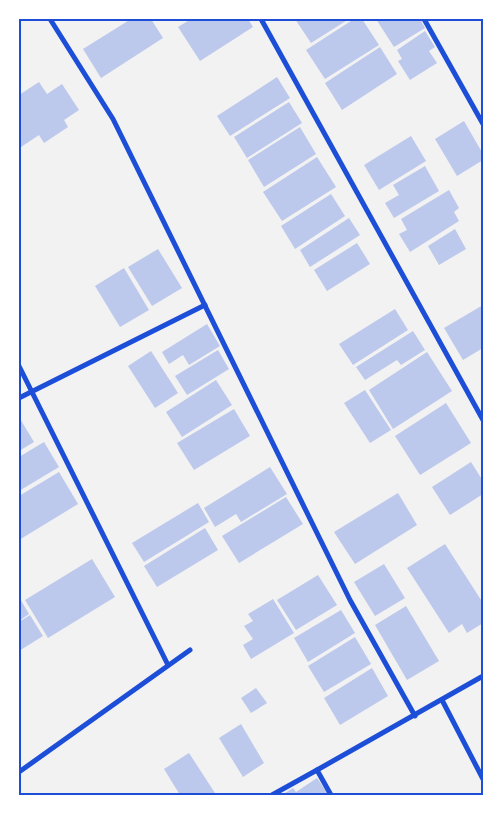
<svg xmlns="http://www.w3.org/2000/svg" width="502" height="814" viewBox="0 0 502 814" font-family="'Libre Baskerville',serif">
  <rect width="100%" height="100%" fill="#f2f2f2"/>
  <g fill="#bdc9ec">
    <path d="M 131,19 L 151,19 L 163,38 L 101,78 L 83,49 Z"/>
    <path d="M 191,19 L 248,19 L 253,27 L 200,61 L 178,27 Z"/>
    <path d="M 295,19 L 349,19 L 311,43 Z"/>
    <path d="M 354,19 L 362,19 L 379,45 L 325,79 L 306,50 Z"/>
    <path d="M 376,19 L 420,19 L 425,28 L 394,47 Z"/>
    <path d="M 425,31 L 435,47 L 429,51 L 437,63 L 410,80 L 398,61 L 402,59 L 397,50 Z"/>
    <path d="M 380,47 L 397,74 L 342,110 L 325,83 Z"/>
    <path d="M 277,77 L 290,98 L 230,136 L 217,116 Z"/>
    <path d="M 39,82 L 47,94 L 62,84 L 79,110 L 64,120 L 68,127 L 44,143 L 39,135 L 21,147 L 19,144 L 19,95 Z"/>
    <path d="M 289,102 L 302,123 L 247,158 L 234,137 Z"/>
    <path d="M 464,121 L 483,154 L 483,160 L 457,176 L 435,139 Z"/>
    <path d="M 300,127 L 316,154 L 264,187 L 248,160 Z"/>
    <path d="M 411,136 L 426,161 L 379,190 L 364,165 Z"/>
    <path d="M 317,157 L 336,187 L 282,221 L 263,192 Z"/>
    <path d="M 425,166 L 439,191 L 394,218 L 385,203 L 399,195 L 393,185 Z"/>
    <path d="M 449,190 L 459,208 L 454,212 L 459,221 L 410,252 L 399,234 L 407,230 L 401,219 Z"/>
    <path d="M 331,194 L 345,216 L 295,249 L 281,226 Z"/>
    <path d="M 349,218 L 360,235 L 310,267 L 300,250 Z"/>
    <path d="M 455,229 L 466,249 L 439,265 L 428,246 Z"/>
    <path d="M 357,243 L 370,264 L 327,291 L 314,270 Z"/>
    <path d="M 158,249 L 182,288 L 152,306 L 128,267 Z"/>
    <path d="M 124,268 L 149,310 L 120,327 L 95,286 Z"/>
    <path d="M 483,305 L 483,348 L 463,360 L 444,328 Z"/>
    <path d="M 395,309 L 408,330 L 353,365 L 339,344 Z"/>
    <path d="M 207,324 L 220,346 L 189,365 L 183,355 L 169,364 L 162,352 Z"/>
    <path d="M 413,331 L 425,350 L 401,365 L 397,360 L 365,380 L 356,367 Z"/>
    <path d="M 218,350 L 229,369 L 187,395 L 175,376 Z"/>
    <path d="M 151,351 L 178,393 L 155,408 L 128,366 Z"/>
    <path d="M 427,352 L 452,391 L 393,429 L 369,390 Z"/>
    <path d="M 216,380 L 232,405 L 182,437 L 166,412 Z"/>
    <path d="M 365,390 L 391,430 L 370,443 L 344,403 Z"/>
    <path d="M 446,403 L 471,443 L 420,475 L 395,436 Z"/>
    <path d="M 234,409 L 250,436 L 194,470 L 177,443 Z"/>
    <path d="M 19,417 L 34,442 L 19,451 Z"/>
    <path d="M 44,442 L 59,467 L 19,491 L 19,457 Z"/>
    <path d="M 471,462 L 483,481 L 483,494 L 450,515 L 432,487 Z"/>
    <path d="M 270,467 L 287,494 L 241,522 L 236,514 L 215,527 L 204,508 Z"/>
    <path d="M 59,472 L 78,504 L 19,540 L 19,496 Z"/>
    <path d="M 398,493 L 417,525 L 355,564 L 334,532 Z"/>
    <path d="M 286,497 L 303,524 L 239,563 L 222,536 Z"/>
    <path d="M 198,503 L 209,522 L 144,562 L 132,543 Z"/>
    <path d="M 205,528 L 218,550 L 157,587 L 144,566 Z"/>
    <path d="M 445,544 L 483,603 L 483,623 L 467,633 L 462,624 L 449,633 L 407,568 Z"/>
    <path d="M 92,559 L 115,597 L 48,638 L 25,600 Z"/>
    <path d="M 384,564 L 405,598 L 375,616 L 354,582 Z"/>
    <path d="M 318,575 L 337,605 L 296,630 L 277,600 Z"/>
    <path d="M 19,597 L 29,614 L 19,621 Z"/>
    <path d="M 273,599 L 294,633 L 251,659 L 243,645 L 253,639 L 244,626 L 253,621 L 248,614 Z"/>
    <path d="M 406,606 L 439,661 L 407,680 L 375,625 Z"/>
    <path d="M 341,610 L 355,633 L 308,662 L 294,638 Z"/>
    <path d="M 30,615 L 43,636 L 19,651 L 19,622 Z"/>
    <path d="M 355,637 L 371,664 L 324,692 L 308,666 Z"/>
    <path d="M 372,668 L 388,696 L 340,725 L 324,698 Z"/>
    <path d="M 256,688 L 267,703 L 251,713 L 241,698 Z"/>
    <path d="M 241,724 L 264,763 L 243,777 L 219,738 Z"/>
    <path d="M 189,753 L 215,793 L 211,795 L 180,795 L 164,769 Z"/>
    <path d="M 317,778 L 329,795 L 287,795 L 285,793 L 293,788 L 296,792 Z"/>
  </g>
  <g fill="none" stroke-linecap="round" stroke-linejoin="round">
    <g stroke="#1d4ed8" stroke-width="5">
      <path d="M 50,19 L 113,119 L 350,600 L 415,716"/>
      <path d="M 261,19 L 483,420"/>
      <path d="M 424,19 L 483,124"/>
      <path d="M 19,366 L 168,665"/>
      <path d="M 19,398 L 205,305"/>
      <path d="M 442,700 L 483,779"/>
      <path d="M 19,772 L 190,650"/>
      <path d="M 272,795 L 317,770"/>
      <path d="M 331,795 L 317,770 L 483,676"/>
    </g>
  </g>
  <rect width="502" height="814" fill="none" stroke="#ffffff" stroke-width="40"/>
  <rect x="20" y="20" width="462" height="774" fill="none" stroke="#1d4ed8" stroke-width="2"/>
</svg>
